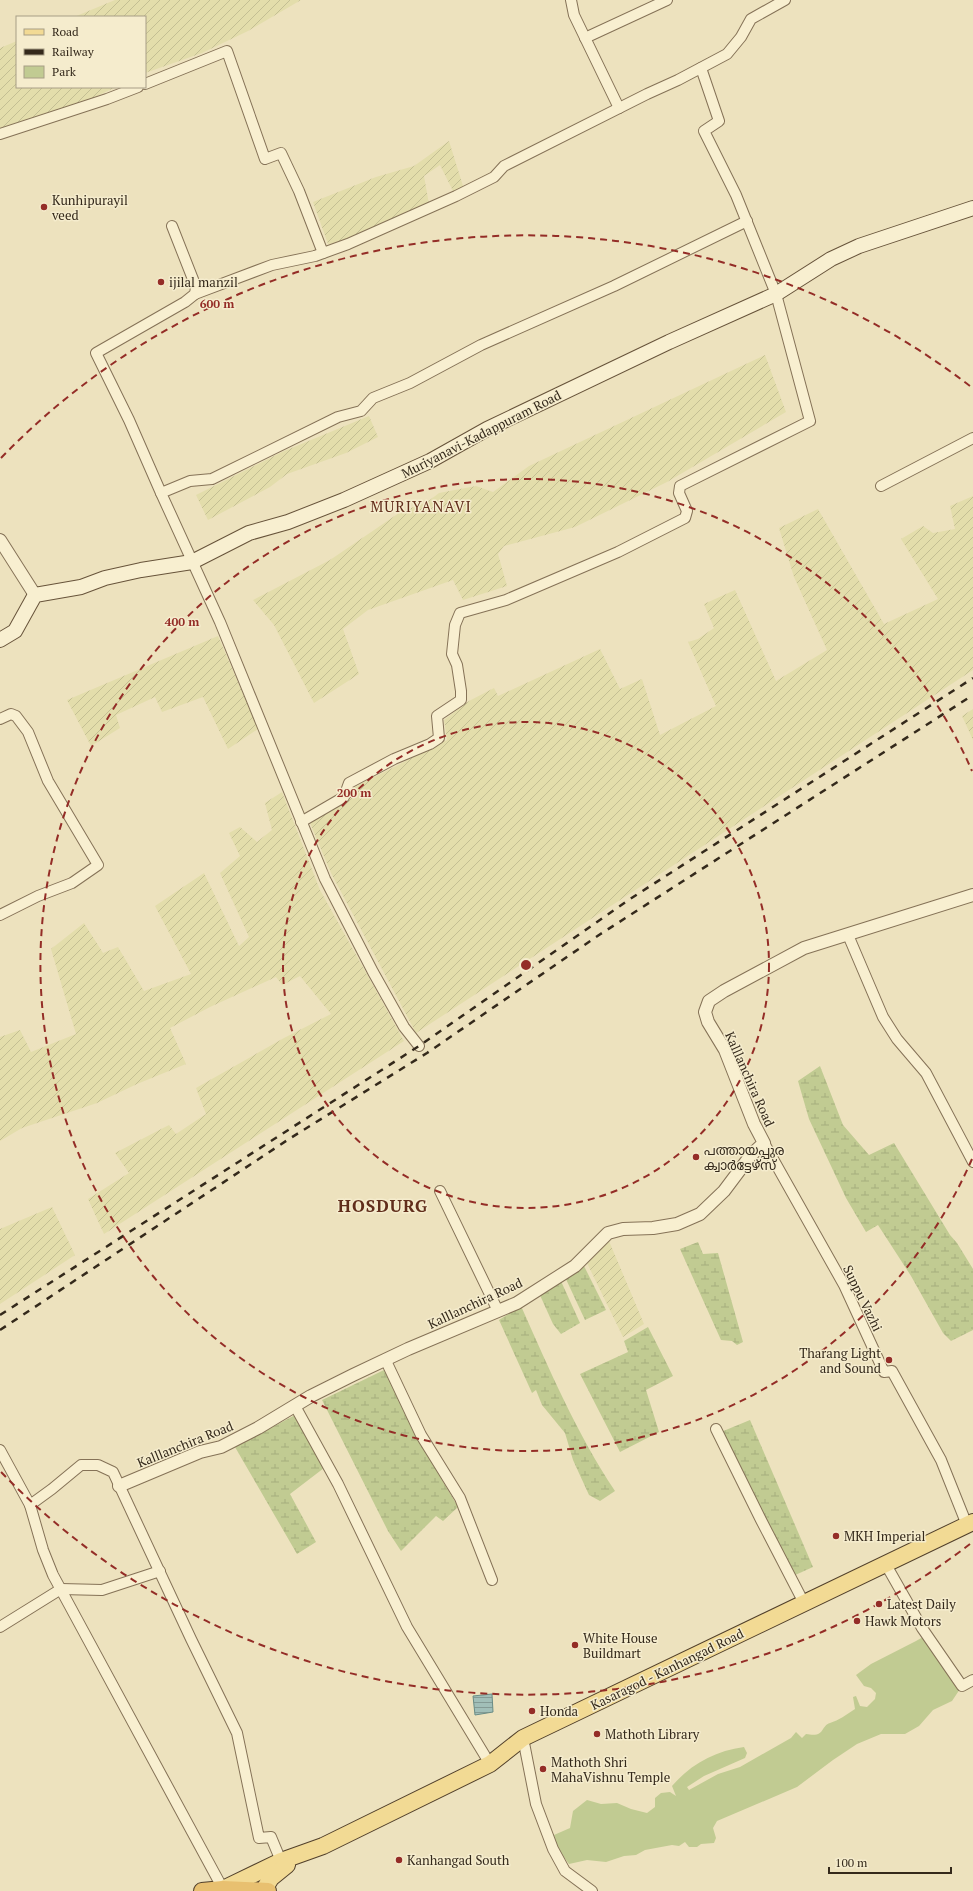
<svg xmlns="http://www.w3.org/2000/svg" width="973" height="1891" viewBox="0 0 973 1891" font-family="'PT Serif','Noto Sans Malayalam',serif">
  <defs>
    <pattern id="farmland-furrows" width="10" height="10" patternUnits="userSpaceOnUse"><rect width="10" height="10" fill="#e3ddab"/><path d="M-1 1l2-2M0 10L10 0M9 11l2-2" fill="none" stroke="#c3be93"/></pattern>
    <pattern id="wetland-marsh" width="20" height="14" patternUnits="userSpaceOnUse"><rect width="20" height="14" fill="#c1cb92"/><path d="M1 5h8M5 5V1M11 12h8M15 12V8" fill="none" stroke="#a6ae7d"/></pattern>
    <pattern id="water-rules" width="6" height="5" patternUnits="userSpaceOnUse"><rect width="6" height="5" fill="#a1bfb8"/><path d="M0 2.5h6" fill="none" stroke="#849b95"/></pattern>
  </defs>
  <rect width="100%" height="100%" fill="#ede2be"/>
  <g fill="url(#farmland-furrows)">
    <path d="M 115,0 L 301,0 L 248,31 L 202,53 L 145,73 L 145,17 L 74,17 Z"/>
    <path d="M 17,41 L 17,87 L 116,87 L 78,105 L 0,128 L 0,48 Z"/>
    <path d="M 449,141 L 463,186 L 454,193 L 440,165 L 424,176 L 429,204 L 378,225 L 355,241 L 328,244 L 313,202 L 376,177 L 414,166 Z"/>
    <path d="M 765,355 L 786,412 L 667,482 L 575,527 L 504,546 L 498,554 L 507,586 L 463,600 L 453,580 L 368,610 L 343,629 L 359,674 L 314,703 L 274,625 L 253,600 L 330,560 L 402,511 L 426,503 L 439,493 L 476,486 L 493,492 L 529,466 Z"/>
    <path d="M 369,416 L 378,437 L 346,453 L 287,474 L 270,487 L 208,520 L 196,495 L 282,452 Z"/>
    <path d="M 973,496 L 973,670 L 416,1033 L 331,873 L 310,823 L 352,797 L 355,787 L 447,740 L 444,720 L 469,701 L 494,688 L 498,696 L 600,649 L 620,689 L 642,679 L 660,735 L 716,706 L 688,642 L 698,639 L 714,628 L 704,604 L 735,590 L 776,681 L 827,650 L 794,577 L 779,528 L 818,509 L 884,624 L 938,599 L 901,539 L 923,526 L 933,533 L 955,529 L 950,506 Z"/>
    <path d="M 218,636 L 258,729 L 228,749 L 203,697 L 162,712 L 155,697 L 116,715 L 120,728 L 91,746 L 67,700 Z"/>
    <path d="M 973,709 L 973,740 L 962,716 Z"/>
    <path d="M 282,792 L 320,890 L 404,1041 L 104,1234 L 88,1199 L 129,1173 L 115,1153 L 169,1125 L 176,1134 L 206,1114 L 196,1088 L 284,1038 L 331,1014 L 300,976 L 282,985 L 276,977 L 210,1007 L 170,1028 L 186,1064 L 137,1084 L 97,1103 L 22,1128 L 0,1141 L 0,1037 L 20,1030 L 31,1052 L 76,1034 L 51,949 L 84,923 L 103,953 L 118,947 L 144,991 L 191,974 L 155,906 L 204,873 L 239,946 L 249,937 L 220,873 L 240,856 L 229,833 L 240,827 L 257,842 L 272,830 L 265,803 Z"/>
    <path d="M 52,1207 L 75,1255 L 0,1304 L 0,1229 Z"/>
    <path d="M 609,1241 L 644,1324 L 623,1337 L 586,1261 Z"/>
  </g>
  <path fill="#c1cb92" d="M 923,1637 L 960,1689 L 952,1701 L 933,1710 L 919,1726 L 905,1734 L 881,1734 L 857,1744 L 833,1760 L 797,1787 L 717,1821 L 713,1828 L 716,1838 L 714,1843 L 701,1844 L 697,1847 L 689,1847 L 685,1842 L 679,1846 L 672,1845 L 645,1850 L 636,1855 L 624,1856 L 606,1862 L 587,1860 L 569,1864 L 557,1848 L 554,1835 L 570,1828 L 573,1811 L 587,1800 L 601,1804 L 617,1803 L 631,1809 L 647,1813 L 655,1807 L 655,1798 L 661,1793 L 670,1792 L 676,1796 L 672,1786 C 691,1764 715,1751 744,1747 L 747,1753 L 745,1758 L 704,1776 L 687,1787 L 689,1790 L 718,1774 L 740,1767 L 791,1738 L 796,1732 L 802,1738 L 806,1734 C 826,1738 820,1726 830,1723 C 839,1720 846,1715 855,1709 L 853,1697 L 856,1696 L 860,1706 L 867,1707 L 875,1699 L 876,1693 L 871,1688 L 864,1686 L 856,1675 L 871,1664 L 916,1641 Z"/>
  <g fill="url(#wetland-marsh)">
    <path d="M 820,1066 L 843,1125 L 869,1155 L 894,1143 L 950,1235 L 957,1243 L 973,1269 L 973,1330 L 951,1341 L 943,1333 L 911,1276 L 878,1225 L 866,1232 L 846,1198 L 809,1119 L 798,1081 Z"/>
    <path d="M 698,1242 L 703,1254 L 718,1253 L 743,1342 L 737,1345 L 732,1341 L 721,1340 L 680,1249 Z"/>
    <path d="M 584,1266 L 606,1310 L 585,1320 L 565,1277 Z"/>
    <path d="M 560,1279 L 580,1323 L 561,1334 L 553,1324 L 539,1293 Z"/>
    <path d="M 521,1306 C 549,1369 577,1434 615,1491 L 600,1501 L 589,1495 L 573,1460 L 565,1433 L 542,1405 L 536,1390 L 532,1393 L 499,1320 Z"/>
    <path d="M 648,1327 L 673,1376 L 646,1390 L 659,1432 L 620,1452 L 580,1374 L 628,1352 L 624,1341 Z"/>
    <path d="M 384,1370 L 393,1382 L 412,1429 L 458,1507 L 443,1521 L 436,1516 L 401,1551 L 388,1531 L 322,1400 Z"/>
    <path d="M 297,1414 L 324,1468 L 290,1494 L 316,1542 L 297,1554 L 235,1447 Z"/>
    <path d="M 750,1420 L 813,1567 L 793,1576 L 721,1432 Z"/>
  </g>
  <path fill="url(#water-rules)" stroke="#698c85" d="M 492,1694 L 493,1712 L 475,1715 L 473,1696 Z"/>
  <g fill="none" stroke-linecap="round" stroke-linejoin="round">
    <defs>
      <g id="minor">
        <path d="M 571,0 L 574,15 L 619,108"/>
        <path d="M 585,38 L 667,0"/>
        <path d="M 145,84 L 227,51 L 265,159 L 281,153 L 299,191 L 323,253"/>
        <path d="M 0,134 L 107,99 L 138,87"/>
        <path d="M 195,294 L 272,265 L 315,256 L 348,244 L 456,196 L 494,177 L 504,166 L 647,94 L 678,80 L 727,54 L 741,37 L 751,19 L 785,0"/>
        <path d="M 881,486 L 973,438"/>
        <path d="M 161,493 L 129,420 L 96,353 L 185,302 L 195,294 L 196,287 L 172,226"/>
        <path d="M 0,719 L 11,714 L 16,716 L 28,732 L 48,781 L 98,865 L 72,883 L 38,896 L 0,915"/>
        <path d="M 301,822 L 344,797 L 349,783 L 394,759 L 430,744 L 439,738 L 437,716 L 461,700 L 461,691 L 457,665 L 452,654 L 455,625 L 460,613 L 506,600 L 618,552 L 685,518 L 687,511 L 679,493 L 680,486 L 810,421 L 776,294 L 736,195 L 704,131 L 719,121 L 701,68"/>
        <path d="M 848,935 L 883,1017 L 897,1039 L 926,1073 L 973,1162"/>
        <path d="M 419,1046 L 404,1027 L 373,972 L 325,879 L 220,622 L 161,493 L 190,481 L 212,479 L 338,417 L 361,411 L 373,398 L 410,383 L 481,345 L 614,286 L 747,221"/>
        <path d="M 764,1143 L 844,1285 L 884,1372 L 892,1371 L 941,1460 L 967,1525"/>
        <path d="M 440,1191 L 498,1311"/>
        <path d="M 386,1361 L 421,1435 L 460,1498 L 492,1580"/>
        <path d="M 295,1406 L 338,1484 L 407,1627 L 490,1764"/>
        <path d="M 716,1429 L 761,1520 L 804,1603"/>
        <path d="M 0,1450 L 30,1505 L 52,1489 L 81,1465 L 98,1465 L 113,1472 L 191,1639 L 237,1733 L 259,1838 L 271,1837 L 281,1861"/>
        <path d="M 30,1505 L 43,1550 L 53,1575 L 223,1889"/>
        <path d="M 885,1563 L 922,1628 L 962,1686 L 973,1680"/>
        <path d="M 0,1627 L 61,1589 L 102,1590 L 160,1571"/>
        <path d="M 523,1738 L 536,1804 L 553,1849 L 565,1871 L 592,1891"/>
      </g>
      <g id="tertiary">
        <path d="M 0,540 L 35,595"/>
        <path d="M 119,1486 L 200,1452 L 221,1447 L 258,1428 L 311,1396 L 353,1375 L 408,1349 L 517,1303 L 575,1266 L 608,1233 L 623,1229 L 653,1228 L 677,1224 L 700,1214 L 724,1191 L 751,1155 L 764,1143 L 754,1124 L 725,1050 L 708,1022 L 705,1012 L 709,1001 L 724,991 L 804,948 L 973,895"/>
      </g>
      <path id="secondary" d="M 0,640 L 15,631 L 35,595 L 81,587 L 105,578 L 141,570 L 192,562 L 249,533 L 288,522 L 344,500 L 430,461 L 487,429 L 669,342 L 776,294 L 831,259 L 859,246 L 973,208"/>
      <g id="primary">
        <path d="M 223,1889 L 281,1861 L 323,1846 L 490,1764 L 523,1738 L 973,1522"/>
        <path d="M 263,1891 L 271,1878 L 287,1865"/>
      </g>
      <path id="trunk" d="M 202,1891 L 223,1889 L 268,1891"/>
    </defs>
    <use href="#minor" stroke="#857257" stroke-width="12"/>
    <use href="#tertiary" stroke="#857257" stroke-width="14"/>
    <use href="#secondary" stroke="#67533a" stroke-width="16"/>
    <use href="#primary" stroke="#52402b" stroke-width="18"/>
    <use href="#trunk" stroke="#52402b" stroke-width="18"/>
    <use href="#minor" stroke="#f8efd0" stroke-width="10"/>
    <use href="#tertiary" stroke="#f8efd0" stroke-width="12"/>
    <use href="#secondary" stroke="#f8efd0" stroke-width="14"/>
    <use href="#primary" stroke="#f2da94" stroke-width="16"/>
    <use href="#trunk" stroke="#e8c070" stroke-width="16"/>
    <g stroke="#34291b" stroke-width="2.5" stroke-dasharray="7 7" stroke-linecap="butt">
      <path d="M 0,1315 L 419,1046 L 627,901 L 973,678"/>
      <path d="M 0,1330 L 289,1139 L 427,1053 L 599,935 L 973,695"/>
    </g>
  </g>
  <g fill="none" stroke="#942d27" stroke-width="2" stroke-dasharray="7 5">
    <circle cx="526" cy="965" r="243"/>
    <path d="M972 1159A486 486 0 1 1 972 771"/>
    <path d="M970 1544A730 730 0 0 1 1 1472M1 458A730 730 0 0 1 970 386"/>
  </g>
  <g fill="#942d27" stroke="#f5eccd" stroke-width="1.5">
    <circle cx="44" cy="207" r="4"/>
    <circle cx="161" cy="282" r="4"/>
    <circle cx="696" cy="1157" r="4"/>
    <circle cx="889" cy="1360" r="4"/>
    <circle cx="836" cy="1536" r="4"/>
    <circle cx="879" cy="1604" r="4"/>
    <circle cx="857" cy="1621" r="4"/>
    <circle cx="575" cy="1645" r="4"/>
    <circle cx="532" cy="1711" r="4"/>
    <circle cx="597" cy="1734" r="4"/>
    <circle cx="543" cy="1769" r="4"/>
    <circle cx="399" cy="1860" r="4"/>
  </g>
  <g text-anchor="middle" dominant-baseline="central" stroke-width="3" stroke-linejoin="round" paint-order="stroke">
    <g font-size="13" fill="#34291b" stroke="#f5eccd" text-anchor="start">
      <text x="52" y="200">Kunhipurayil<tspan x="52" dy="15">veed</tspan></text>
      <text x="169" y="282">ijilal manzil</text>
      <text x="704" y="1150">പത്തായപ്പുര<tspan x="704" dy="15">ക്വാർട്ടേഴ്സ്</tspan></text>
      <text x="881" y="1353" text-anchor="end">Tharang Light<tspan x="881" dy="15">and Sound</tspan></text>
      <text x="844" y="1536">MKH Imperial</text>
      <text x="887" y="1604">Latest Daily</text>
      <text x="865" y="1621">Hawk Motors</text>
      <text x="583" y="1638">White House<tspan x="583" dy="15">Buildmart</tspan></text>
      <text x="540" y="1711">Honda</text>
      <text x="605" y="1734">Mathoth Library</text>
      <text x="551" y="1762">Mathoth Shri<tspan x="551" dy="15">MahaVishnu Temple</tspan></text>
      <text x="407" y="1860">Kanhangad South</text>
    </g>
    <g font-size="13" fill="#34291b" stroke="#f5eccd">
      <text transform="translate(481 434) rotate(-27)">Muriyanavi-Kadappuram Road</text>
      <text transform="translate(750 1079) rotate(66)">Kalllanchira Road</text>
      <text transform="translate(863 1298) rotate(64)">Suppu Vazhi</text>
      <text transform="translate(475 1303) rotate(-25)">Kalllanchira Road</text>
      <text transform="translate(185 1444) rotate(-22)">Kalllanchira Road</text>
      <text transform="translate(667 1669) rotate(-26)">Kasaragod - Kanhangad Road</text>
    </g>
    <g font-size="15" letter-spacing="1" fill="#612e1b" stroke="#f5eccd">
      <text x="421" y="506">MURIYANAVI</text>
    </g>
    <g font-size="17" font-weight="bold" letter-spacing="1" fill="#612e1b" stroke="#f5eccd">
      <text x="383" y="1205">HOSDURG</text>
    </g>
  </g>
  <circle cx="526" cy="965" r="6" fill="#942d27" stroke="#f5eccd" stroke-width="2"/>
  <g font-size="12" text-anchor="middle" font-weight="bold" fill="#942d27" stroke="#f5eccd" stroke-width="3" stroke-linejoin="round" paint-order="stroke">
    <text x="217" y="308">600 m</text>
    <text x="182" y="626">400 m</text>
    <text x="354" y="797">200 m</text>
  </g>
  <rect x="16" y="16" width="130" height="72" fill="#f5eccd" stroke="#a89e86"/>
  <rect x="24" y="29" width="20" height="6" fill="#f2da94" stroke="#a89e86"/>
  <text x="52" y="36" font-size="12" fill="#34291b">Road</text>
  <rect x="24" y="49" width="20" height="6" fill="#34291b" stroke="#a89e86"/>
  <text x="52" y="56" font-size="12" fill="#34291b">Railway</text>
  <rect x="24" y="66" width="20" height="12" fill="#c1cb92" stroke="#a89e86"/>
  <text x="52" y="76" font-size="12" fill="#34291b">Park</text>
  <path d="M829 1867v6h122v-6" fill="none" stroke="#34291b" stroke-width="2"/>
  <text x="835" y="1867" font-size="12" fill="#34291b" stroke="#f5eccd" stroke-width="3" paint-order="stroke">100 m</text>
</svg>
